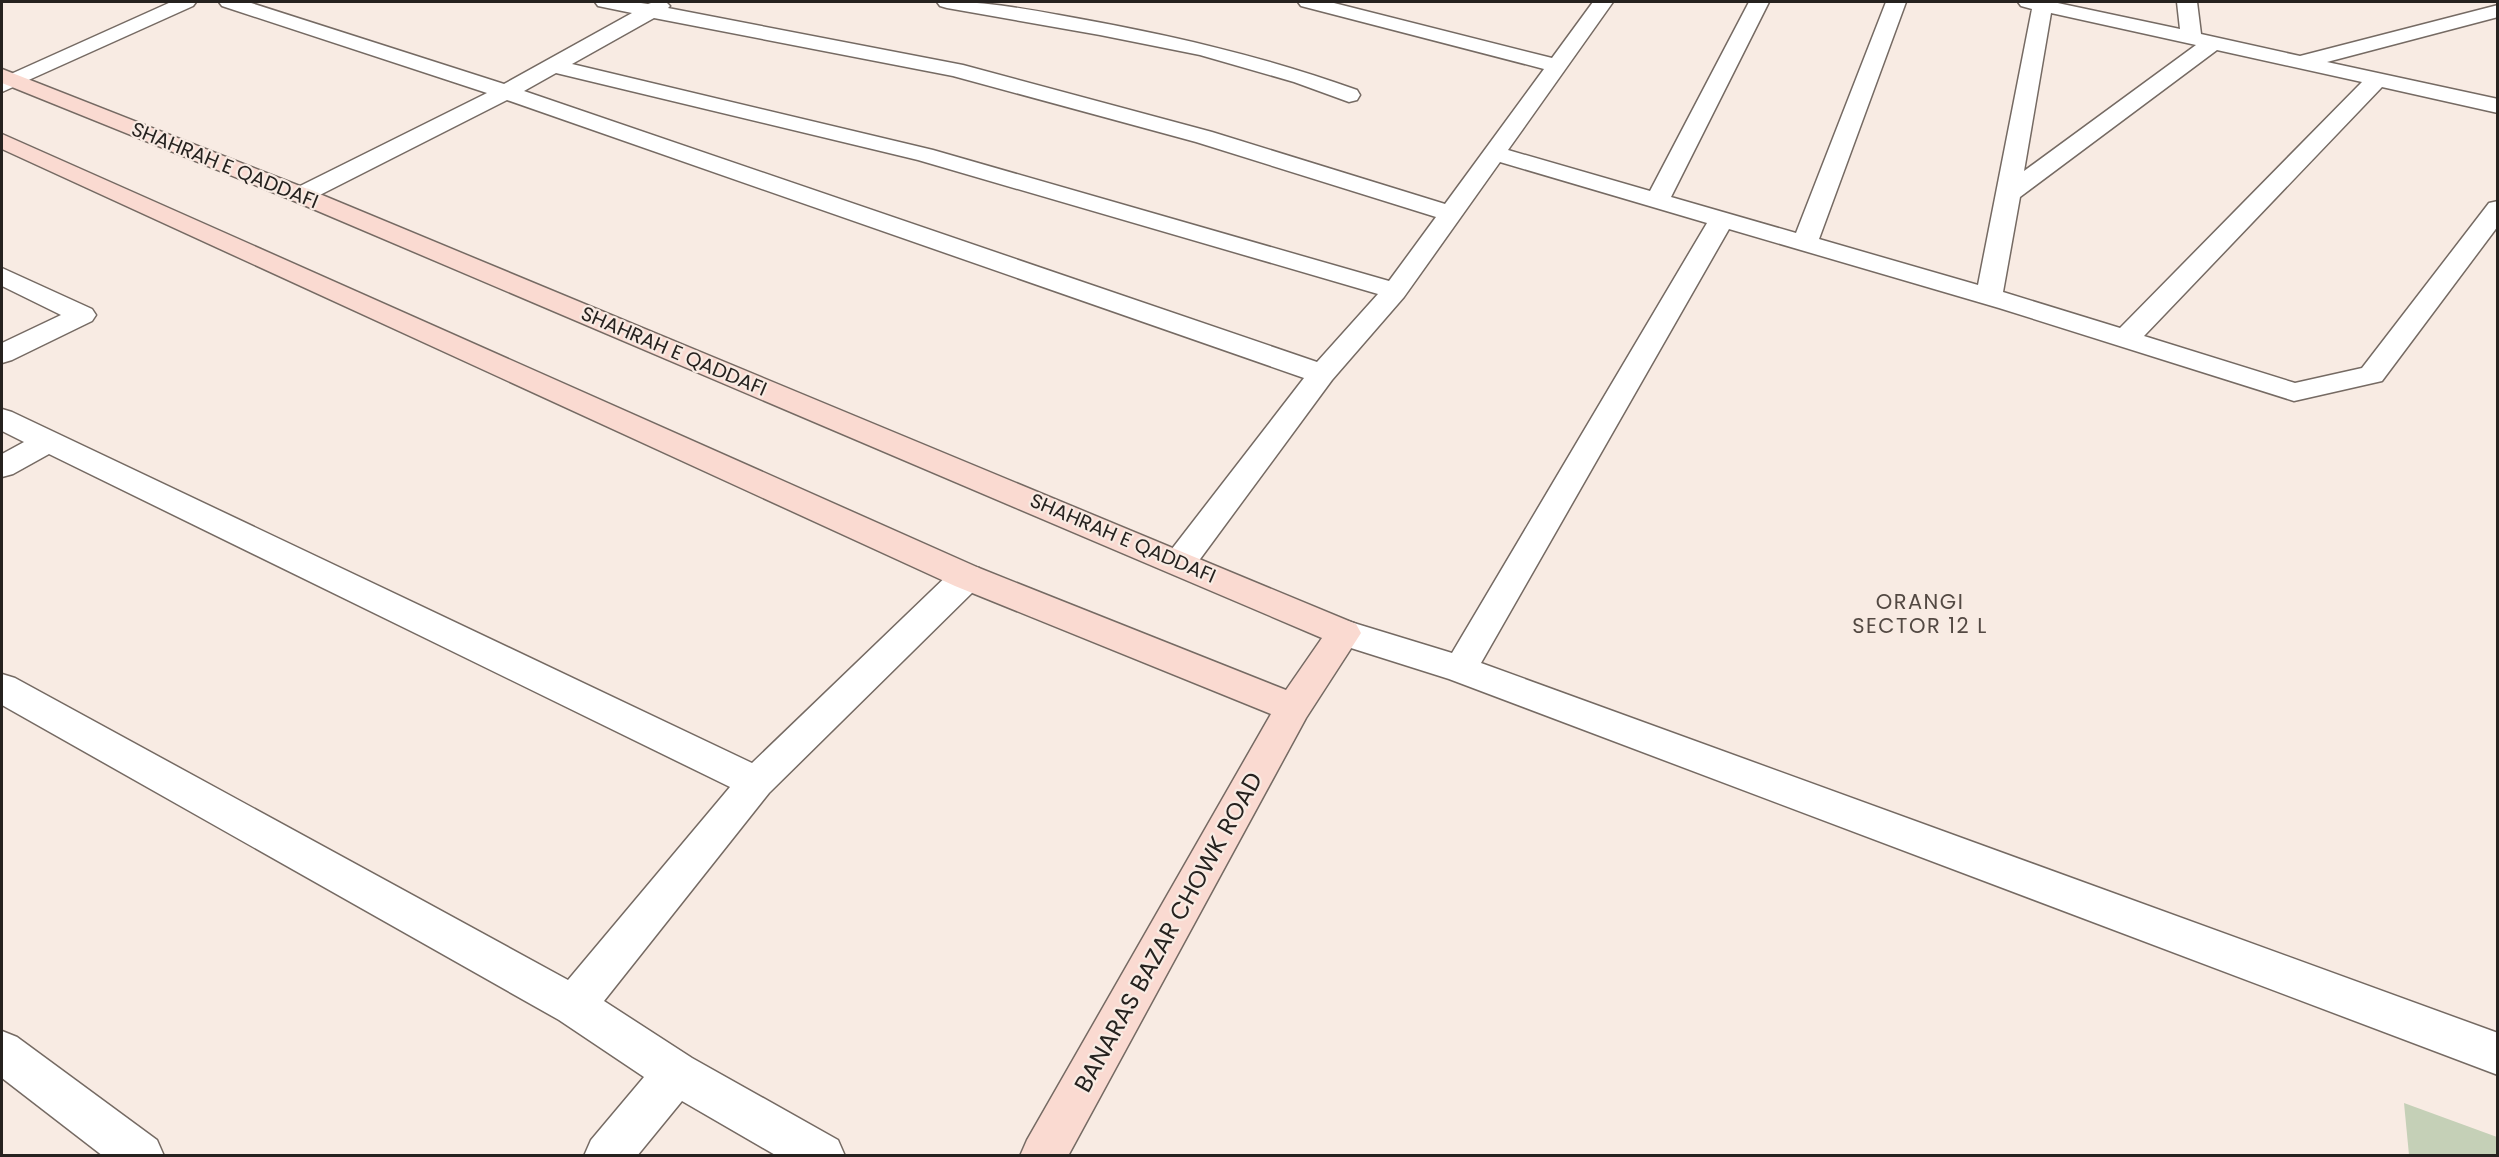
<svg xmlns="http://www.w3.org/2000/svg" width="2499" height="1157" viewBox="0 0 2499 1157" font-family="Poppins,sans-serif">
  <rect width="100%" height="100%" fill="#f8ebe3"/>
  <path fill="#c5d0b7" d="M 2404,1103 L 2497,1137 L 2497,1155 L 2409,1155 Z"/>
  <g fill="none" stroke-linecap="round" stroke-linejoin="round">
    <defs>
      <g id="street">
        <path d="M 171,2 L 196,2 L 193,6 L 2,92 L 2,78 Z"/>
        <path d="M 219,2 L 248,2 L 504,84 L 632,13 L 598,6 L 595,2 L 634,2 L 648,4 L 654,2 L 666,2 L 670,6 L 668,8 L 963,65 L 1212,132 L 1445,204 L 1544,69 L 1301,6 L 1298,2 L 1330,2 L 1552,58 L 1593,2 L 1613,2 L 1508,150 L 1650,191 L 1749,2 L 1769,2 L 1671,197 L 1796,233 L 1886,2 L 1906,2 L 1819,239 L 1978,285 L 2032,9 L 2021,6 L 2018,2 L 2053,2 L 2180,29 L 2177,2 L 2197,2 L 2201,34 L 2300,56 L 2498,5 L 2498,17 L 2327,62 L 2498,99 L 2498,113 L 2382,87 L 2144,336 L 2295,383 L 2362,368 L 2489,203 L 2498,201 L 2498,226 L 2382,381 L 2294,401 L 1999,308 L 1729,229 L 1481,663 L 2498,1033 L 2498,1075 L 1449,679 L 1332,642 L 1327,633 L 1332,624 L 1344,620 L 1452,653 L 1707,223 L 1500,162 L 1404,297 L 1332,380 L 1192,570 L 1180,574 L 1168,570 L 1164,562 L 1168,554 L 1304,378 L 507,100 L 310,200 L 301,202 L 292,200 L 289,195 L 292,190 L 487,93 L 222,6 ZM 2051,13 L 2196,45 L 2024,171 ZM 654,18 L 953,76 L 1196,142 L 1436,217 L 1389,281 L 933,150 L 572,64 ZM 2217,50 L 2362,82 L 2120,328 L 2003,292 L 2020,197 ZM 556,73 L 918,160 L 1378,294 L 1317,362 L 524,91 Z"/>
        <path d="M 937,2 C 977,0 1020,8 1059,15 C 1161,33 1260,55 1357,90 L 1360,95 L 1357,100 L 1349,102 L 1294,82 L 1200,55 L 1100,35 L 947,8 L 940,6 Z"/>
        <path d="M 2,268 L 92,309 L 96,315 L 92,321 L 12,360 L 2,363 L 2,343 L 61,315 L 2,286 Z"/>
        <path d="M 2,409 L 12,412 L 752,763 L 955,568 L 967,565 L 979,568 L 983,577 L 979,586 L 769,793 L 604,1001 L 692,1058 L 838,1140 L 845,1156 L 777,1156 L 682,1101 L 637,1156 L 584,1156 L 591,1140 L 644,1077 L 559,1020 L 2,705 L 2,674 L 15,678 L 568,980 L 730,787 L 49,454 L 13,474 L 2,477 L 2,454 L 24,442 L 2,431 Z"/>
        <path d="M 2,1031 L 17,1037 L 157,1140 L 164,1156 L 103,1156 L 2,1078 Z"/>
      </g>
      <path id="secondary" d="M 2,69 L 310,190 L 1356,624 L 1361,633 L 1306,718 L 1068,1156 L 1020,1156 L 1027,1140 L 1271,714 L 955,586 L 2,149 L 2,134 L 979,568 L 1286,690 L 1322,638 L 292,200 L 2,83 Z"/>
    </defs>
    <use href="#street" stroke="#756a63" stroke-width="3"/>
    <use href="#secondary" stroke="#756a63" stroke-width="3"/>
    <use href="#street" fill="#fff" fill-rule="evenodd"/>
    <use href="#secondary" fill="#fadad1" fill-rule="evenodd"/>
  </g>
  <g text-anchor="middle" dominant-baseline="central" stroke-width="4.5" stroke-linejoin="round" paint-order="stroke">
    <g font-size="20" fill="#26221f" stroke="#f8ebe3">
      <text transform="translate(225 165) rotate(22)">SHAHRAH E QADDAFI</text>
      <text transform="translate(674 351) rotate(23)">SHAHRAH E QADDAFI</text>
      <text transform="translate(1123 538) rotate(23)">SHAHRAH E QADDAFI</text>
    </g>
    <g font-size="21" letter-spacing="1.5" fill="#534943" stroke="#f8ebe3">
      <text x="1920" y="601">ORANGI<tspan x="1920" dy="24">SECTOR 12 L</tspan></text>
    </g>
    <g font-size="24" fill="#26221f" stroke="#f8ebe3">
      <text transform="translate(1168 932) rotate(-61)">BANARAS BAZAR CHOWK ROAD</text>
    </g>
  </g>
  <rect width="2499" height="1157" fill="none" stroke="#26221f" stroke-width="6"/>
</svg>
